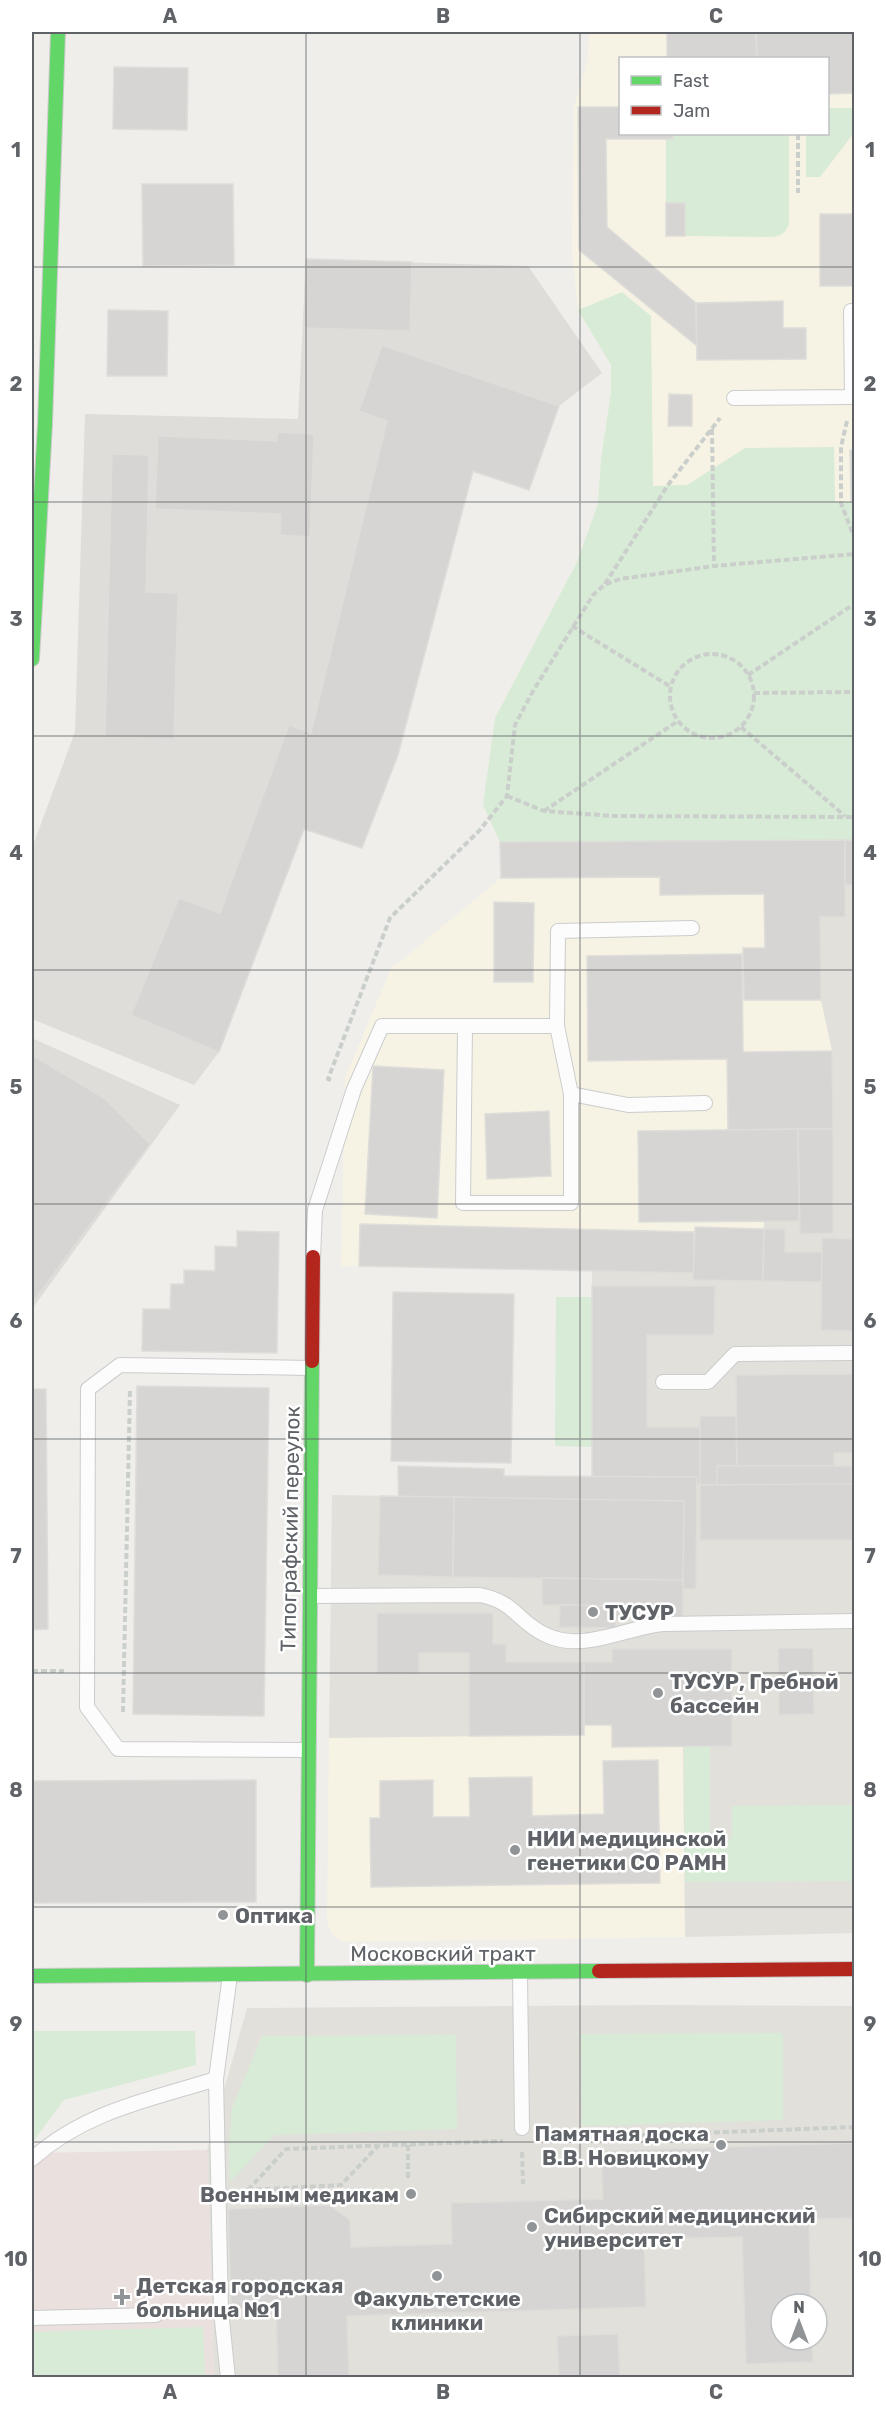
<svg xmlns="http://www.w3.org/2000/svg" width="886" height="2409" viewBox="0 0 886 2409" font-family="Rubik,sans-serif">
  <rect width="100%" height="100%" fill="#efeeea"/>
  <g fill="#f7f3e4" fill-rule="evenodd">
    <path d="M 589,32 L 854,32 L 854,840 L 845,840 L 845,917 L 821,1000 L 832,1051 L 833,1129 L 798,1129 L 799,1221 L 764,1221 L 763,1281 L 693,1273 L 341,1266 L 345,1078 L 391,969 L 501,878 L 500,842 L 483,805 L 495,718 L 577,562 L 598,504 L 601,459 L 611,392 L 611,365 L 578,310 L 572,251 L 574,107 L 588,59 ZM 620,58 L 828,58 L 828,134 L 620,134 Z"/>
    <path d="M 584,1725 L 612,1725 L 612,1746 L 684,1746 L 685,1937 L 348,1942 L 341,1941 L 331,1933 L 327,1919 L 329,1738 L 469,1736 Z"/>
  </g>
  <g fill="#dfddda">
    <path d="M 306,259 L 528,266 L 602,373 L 559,406 L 529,490 L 473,472 L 398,755 L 362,848 L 304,830 L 219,1052 L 194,1085 L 32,1019 L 32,848 L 75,732 L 85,414 L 298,419 Z"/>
    <path d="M 32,1038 L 180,1105 L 32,1309 Z"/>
  </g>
  <g fill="#e2e0da" fill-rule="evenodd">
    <path d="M 845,840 L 854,840 L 854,1933 L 685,1937 L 683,1746 L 612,1747 L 611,1725 L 584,1725 L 584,1735 L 329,1738 L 332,1495 L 454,1497 L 592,1484 L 592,1271 L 694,1273 L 763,1280 L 764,1221 L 799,1220 L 798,1129 L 833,1128 L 832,1051 L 821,1000 L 820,917 L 845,917 Z"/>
    <path d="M 654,2005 L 854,2006 L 854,2377 L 214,2377 L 207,2150 L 247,2008 ZM 781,2304 L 817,2304 L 817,2340 L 781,2340 Z"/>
  </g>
  <path fill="#eae0de" d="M 207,2150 L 214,2377 L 32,2377 L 32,2153 Z"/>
  <g fill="#d8ebd6">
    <path d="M 828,108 L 854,108 L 854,133 L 820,177 L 806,177 L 806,134 L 828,134 Z"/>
    <path d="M 673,134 L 789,134 L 789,224 C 786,233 782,235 773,237 L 685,236 L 685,204 L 666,203 L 666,139 L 673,139 Z"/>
    <path d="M 622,292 L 651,316 L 653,486 L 687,485 L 745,448 L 834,447 L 835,502 L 854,502 L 854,840 L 500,842 L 483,805 L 495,718 L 577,562 L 598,504 L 601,459 L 611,392 L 611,365 L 578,310 Z"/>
    <path d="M 556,1297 L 592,1297 L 592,1447 L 555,1446 Z"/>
    <path d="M 684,1746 L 710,1746 L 710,1840 L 732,1839 L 732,1806 L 854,1805 L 854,1881 L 685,1882 Z"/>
    <path d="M 32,2031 L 195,2031 L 196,2065 L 64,2100 L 32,2143 Z"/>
    <path d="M 783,2033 L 783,2120 L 582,2126 L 581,2034 Z"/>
    <path d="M 456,2035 L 457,2129 L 274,2135 L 230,2182 L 229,2148 L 232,2108 L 262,2036 Z"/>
    <path d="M 203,2327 L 205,2377 L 32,2377 L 32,2332 Z"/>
  </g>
  <g fill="#d6d5d3" stroke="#deddd9" stroke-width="1.5">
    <path d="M 667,32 L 756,32 L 757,58 L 667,58 Z"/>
    <path d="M 756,32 L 854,32 L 854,93 L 828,94 L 828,58 L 757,58 Z"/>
    <path d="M 114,67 L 188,68 L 187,130 L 113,129 Z"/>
    <path d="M 578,107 L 620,107 L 620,134 L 673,134 L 673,139 L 606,139 L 607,227 L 696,303 L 697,346 L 579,250 Z"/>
    <path d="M 142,184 L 233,184 L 234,265 L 143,266 Z"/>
    <rect x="666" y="203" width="19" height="33"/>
    <rect x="820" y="214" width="34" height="72"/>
    <path d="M 306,259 L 412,262 L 410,331 L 304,328 Z"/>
    <path d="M 783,301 L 783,328 L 806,328 L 806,359 L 697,360 L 696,303 Z"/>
    <path d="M 108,310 L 168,311 L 167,376 L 107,376 Z"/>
    <path d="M 382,345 L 559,406 L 529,490 L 473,471 L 398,755 L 362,848 L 304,829 L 219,1052 L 131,1015 L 179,898 L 220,913 L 289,725 L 311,733 L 387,421 L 359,411 Z"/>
    <path d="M 669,394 L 692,395 L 692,426 L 668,426 Z"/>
    <path d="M 277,432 L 314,434 L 310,537 L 280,535 L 281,514 L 155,509 L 158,436 L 277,441 Z"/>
    <path d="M 850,450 L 854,450 L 854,502 L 851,502 Z"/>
    <path d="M 112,454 L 149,455 L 146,592 L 178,593 L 174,739 L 105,737 Z"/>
    <path d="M 845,840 L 845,917 L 820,917 L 821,1000 L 744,1000 L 743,948 L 765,948 L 764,894 L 660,895 L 660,877 L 501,878 L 500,842 Z"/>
    <rect x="845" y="840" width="9" height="45"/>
    <path d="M 494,902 L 534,903 L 533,982 L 494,982 Z"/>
    <path d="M 742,954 L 743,1052 L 832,1051 L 833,1129 L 728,1130 L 727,1059 L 588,1061 L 587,956 Z"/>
    <path d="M 32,1055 L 104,1098 L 150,1144 L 32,1303 Z"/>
    <path d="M 373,1066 L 444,1070 L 437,1218 L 365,1214 Z"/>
    <path d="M 549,1111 L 551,1176 L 487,1179 L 485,1114 Z"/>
    <path d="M 798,1129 L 799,1221 L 639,1222 L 638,1131 Z"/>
    <path d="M 798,1129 L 833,1129 L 833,1233 L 800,1234 Z"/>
    <path d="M 360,1224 L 694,1232 L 694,1273 L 359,1266 Z"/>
    <path d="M 695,1227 L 764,1229 L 763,1281 L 693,1280 Z"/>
    <path d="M 764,1229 L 785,1229 L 785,1252 L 822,1252 L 822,1282 L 763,1281 Z"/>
    <path d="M 237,1231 L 279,1232 L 277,1353 L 142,1351 L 143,1309 L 170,1309 L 171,1284 L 184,1284 L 184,1270 L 215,1271 L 215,1246 L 237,1247 Z"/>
    <path d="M 822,1238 L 854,1239 L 854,1331 L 821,1330 Z"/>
    <path d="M 592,1286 L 715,1286 L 714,1335 L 647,1335 L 647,1427 L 700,1427 L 700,1485 L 592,1484 Z"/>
    <path d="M 393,1292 L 514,1294 L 511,1463 L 391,1461 Z"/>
    <path d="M 854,1374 L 854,1453 L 834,1453 L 834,1484 L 737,1485 L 736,1375 Z"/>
    <path d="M 137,1386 L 269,1388 L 264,1716 L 133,1714 Z"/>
    <path d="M 32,1389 L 46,1389 L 48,1629 L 32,1630 Z"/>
    <path d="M 700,1416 L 736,1416 L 737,1485 L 700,1485 Z"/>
    <path d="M 398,1466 L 504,1469 L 504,1476 L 697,1477 L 696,1589 L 643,1589 L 643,1602 L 577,1602 L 577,1577 L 567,1577 L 567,1552 L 468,1549 L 469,1528 L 442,1527 L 442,1544 L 423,1543 L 423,1526 L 399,1525 Z"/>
    <path d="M 717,1466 L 854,1466 L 854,1522 L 716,1522 Z"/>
    <rect x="852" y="1466" width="2" height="18"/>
    <path d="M 852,1484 L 854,1484 L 854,1540 L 700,1540 L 700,1485 Z"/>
    <path d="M 380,1496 L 454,1497 L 453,1577 L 378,1575 Z"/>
    <path d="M 454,1497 L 684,1501 L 683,1580 L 453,1577 Z"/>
    <path d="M 542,1578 L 683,1580 L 683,1619 L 616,1617 L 616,1606 L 542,1605 Z"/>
    <path d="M 560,1605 L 616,1606 L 616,1628 L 559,1627 Z"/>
    <path d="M 377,1613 L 493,1613 L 493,1644 L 506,1644 L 506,1662 L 584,1662 L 584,1735 L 469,1736 L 469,1653 L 419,1653 L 419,1673 L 377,1674 Z"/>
    <path d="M 778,1648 L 813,1648 L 814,1714 L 779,1715 Z"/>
    <path d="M 612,1649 L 732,1649 L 732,1746 L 612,1747 L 612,1725 L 584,1725 L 584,1662 L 612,1662 Z"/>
    <path d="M 658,1760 L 660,1883 L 371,1887 L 370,1818 L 380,1818 L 380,1781 L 433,1780 L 433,1817 L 470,1817 L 469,1778 L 532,1777 L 532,1816 L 604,1814 L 603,1761 Z"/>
    <path d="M 256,1780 L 256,1902 L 32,1903 L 32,1781 Z"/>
    <path d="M 854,2143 L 854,2218 L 809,2219 L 811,2304 L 781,2304 L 781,2340 L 812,2340 L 813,2362 L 746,2364 L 742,2237 L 644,2239 L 646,2307 L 347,2316 L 349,2378 L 278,2378 L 276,2308 L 231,2309 L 228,2209 L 329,2205 L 350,2220 L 351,2247 L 452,2244 L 451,2203 L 603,2199 L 601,2151 Z"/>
    <path d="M 618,2334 L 620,2378 L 559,2378 L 557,2336 Z"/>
  </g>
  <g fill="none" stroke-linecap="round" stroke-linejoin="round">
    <defs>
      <g id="lane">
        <path d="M 734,398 L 852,397 L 851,311 L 854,311"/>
        <path d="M 692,928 L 558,931 L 557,1026 L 571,1094 L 628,1105 L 705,1103"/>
        <path d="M 465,1026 L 463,1203 L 571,1203 L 571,1094"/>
        <path d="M 313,1257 L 315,1210 L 354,1089 L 382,1026 L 557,1026"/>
        <path d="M 663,1382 L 708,1382 L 735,1354 L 854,1353"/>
        <path d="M 310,1596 L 480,1595 C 516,1602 517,1622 546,1635 C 584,1653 626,1627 664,1624 L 854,1621"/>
        <path d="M 309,1750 L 118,1749 L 87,1707 L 88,1389 L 120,1365 L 312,1368"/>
        <path d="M 520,1973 L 522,2128"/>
        <path d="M 32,2159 C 86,2111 149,2100 216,2079"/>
        <path d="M 32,2318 L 156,2315"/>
        <path d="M 228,2378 L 221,2311 L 216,2079 L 230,1975"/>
      </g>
      <g id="fast">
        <path d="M 32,659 L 45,424 L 58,32"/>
        <path d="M 307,1975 L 312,1361"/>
        <path d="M 32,1976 L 599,1971"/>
      </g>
      <g id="jam">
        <path d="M 312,1361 L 313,1257"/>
        <path d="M 599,1971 L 854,1969"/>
      </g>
    </defs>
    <use href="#lane" stroke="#cbcccc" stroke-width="16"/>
    <use href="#fast" stroke="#cacacb" stroke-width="16"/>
    <use href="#jam" stroke="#cacacb" stroke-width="16"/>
    <g stroke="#cacfcc" stroke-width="4" stroke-dasharray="6 3" stroke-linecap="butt">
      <path d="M 798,134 L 798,193"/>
      <path d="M 847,421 L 841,447 L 841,503 L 854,537"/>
      <path d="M 712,429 L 714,566"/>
      <path d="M 605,584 L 668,485 L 720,418"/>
      <path d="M 572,626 L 671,687"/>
      <circle cx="712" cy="696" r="42"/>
      <path d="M 748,675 L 854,604"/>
      <path d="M 754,693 L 854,692"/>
      <path d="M 741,727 L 845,816"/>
      <path d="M 507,796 L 544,811 L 613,816 L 854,817"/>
      <path d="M 544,811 L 678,721"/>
      <path d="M 331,1080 L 328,1079 L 390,918 L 479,831 L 507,796 L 515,725 L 533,691 L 593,595 L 604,585 L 620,579 L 714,566 L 854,554"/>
      <path d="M 32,1671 L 64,1671"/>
      <path d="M 123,1712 L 130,1390"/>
      <path d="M 543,2139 L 854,2127"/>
      <path d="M 408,2145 L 408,2181"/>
      <path d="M 522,2152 L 523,2184"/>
      <path d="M 247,2190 L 341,2185 L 378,2146"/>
      <path d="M 248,2190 L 286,2149 L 503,2141"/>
    </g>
    <use href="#lane" stroke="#fdfcfc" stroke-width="14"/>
    <use href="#fast" stroke="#63d668" stroke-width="14"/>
    <use href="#jam" stroke="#b3261e" stroke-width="14"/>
  </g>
  <path fill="none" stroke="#5f6368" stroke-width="1.5" stroke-opacity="0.55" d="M 306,32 L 306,2378M 580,32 L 580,2378M 32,267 L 854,267M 32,502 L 854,502M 32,736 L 854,736M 32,970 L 854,970M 32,1204 L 854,1204M 32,1439 L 854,1439M 32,1673 L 854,1673M 32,1907 L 854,1907M 32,2142 L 854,2142"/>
  <g fill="#919496" stroke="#fff" stroke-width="2">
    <circle cx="593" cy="1612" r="6"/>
    <circle cx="658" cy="1693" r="6"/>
    <circle cx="515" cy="1850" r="6"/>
    <circle cx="223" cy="1915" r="6"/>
    <circle cx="721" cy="2145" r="6"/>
    <circle cx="411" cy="2194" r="6"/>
    <circle cx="532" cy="2227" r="6"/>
    <circle cx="437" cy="2276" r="6"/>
    <path d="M119 2288h6v6h6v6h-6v6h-6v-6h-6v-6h6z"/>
  </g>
  <g text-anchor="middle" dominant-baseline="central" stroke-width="5" stroke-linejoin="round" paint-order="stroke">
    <g font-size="21" fill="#5f6368" stroke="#fff">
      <text transform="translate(290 1529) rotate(-89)">Типографский переулок</text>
      <text x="443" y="1953">Московский тракт</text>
    </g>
    <g font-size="21" font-weight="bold" fill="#5f6368" stroke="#fff" text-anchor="start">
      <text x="605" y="1612">ТУСУР</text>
      <text x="670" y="1681">ТУСУР, Гребной<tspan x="670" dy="24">бассейн</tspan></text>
      <text x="527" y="1838">НИИ медицинской<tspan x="527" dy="24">генетики СО РАМН</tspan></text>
      <text x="235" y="1915">Оптика</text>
      <text x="709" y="2133" text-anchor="end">Памятная доска<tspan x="709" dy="24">В.В. Новицкому</tspan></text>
      <text x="399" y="2194" text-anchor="end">Военным медикам</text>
      <text x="544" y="2215">Сибирский медицинский<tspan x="544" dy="24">университет</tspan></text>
      <text x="136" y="2285">Детская городская<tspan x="136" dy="24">больница №1</tspan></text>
      <text x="437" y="2298" text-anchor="middle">Факультетские<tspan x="437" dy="24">клиники</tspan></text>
    </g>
  </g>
  <rect width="886" height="2409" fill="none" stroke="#ffffff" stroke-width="66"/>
  <rect x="619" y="57" width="210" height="78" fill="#ffffff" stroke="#bfc1c3" stroke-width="1.5"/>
  <rect x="631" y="76" width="30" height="9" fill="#63d668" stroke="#bfc1c3" stroke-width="1.5"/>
  <text x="673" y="87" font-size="18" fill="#5f6368">Fast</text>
  <rect x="631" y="106" width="30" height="9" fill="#b3261e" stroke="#bfc1c3" stroke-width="1.5"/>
  <text x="673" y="117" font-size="18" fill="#5f6368">Jam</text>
  <g transform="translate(799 2322)"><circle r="28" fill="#ffffff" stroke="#bfc1c3" stroke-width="1.5"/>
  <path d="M0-4.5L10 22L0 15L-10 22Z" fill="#919496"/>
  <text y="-9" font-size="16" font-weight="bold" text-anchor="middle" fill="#5f6368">N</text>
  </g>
  <rect x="33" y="33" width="820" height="2343" fill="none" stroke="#5f6368" stroke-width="2"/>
  <g font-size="20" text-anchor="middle" font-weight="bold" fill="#5f6368">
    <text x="170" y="23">A</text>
    <text x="443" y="23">B</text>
    <text x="716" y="23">C</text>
    <text x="16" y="157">1</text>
    <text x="870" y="157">1</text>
    <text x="16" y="391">2</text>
    <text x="870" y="391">2</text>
    <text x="16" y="626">3</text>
    <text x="870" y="626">3</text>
    <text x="16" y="860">4</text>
    <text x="870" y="860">4</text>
    <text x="16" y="1094">5</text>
    <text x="870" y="1094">5</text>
    <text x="16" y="1328">6</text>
    <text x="870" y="1328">6</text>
    <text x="16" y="1563">7</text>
    <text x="870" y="1563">7</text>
    <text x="16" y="1797">8</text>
    <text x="870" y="1797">8</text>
    <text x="16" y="2031">9</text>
    <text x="870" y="2031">9</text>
    <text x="16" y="2266">10</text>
    <text x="870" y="2266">10</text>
    <text x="170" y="2399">A</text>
    <text x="443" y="2399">B</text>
    <text x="716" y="2399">C</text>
  </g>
</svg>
